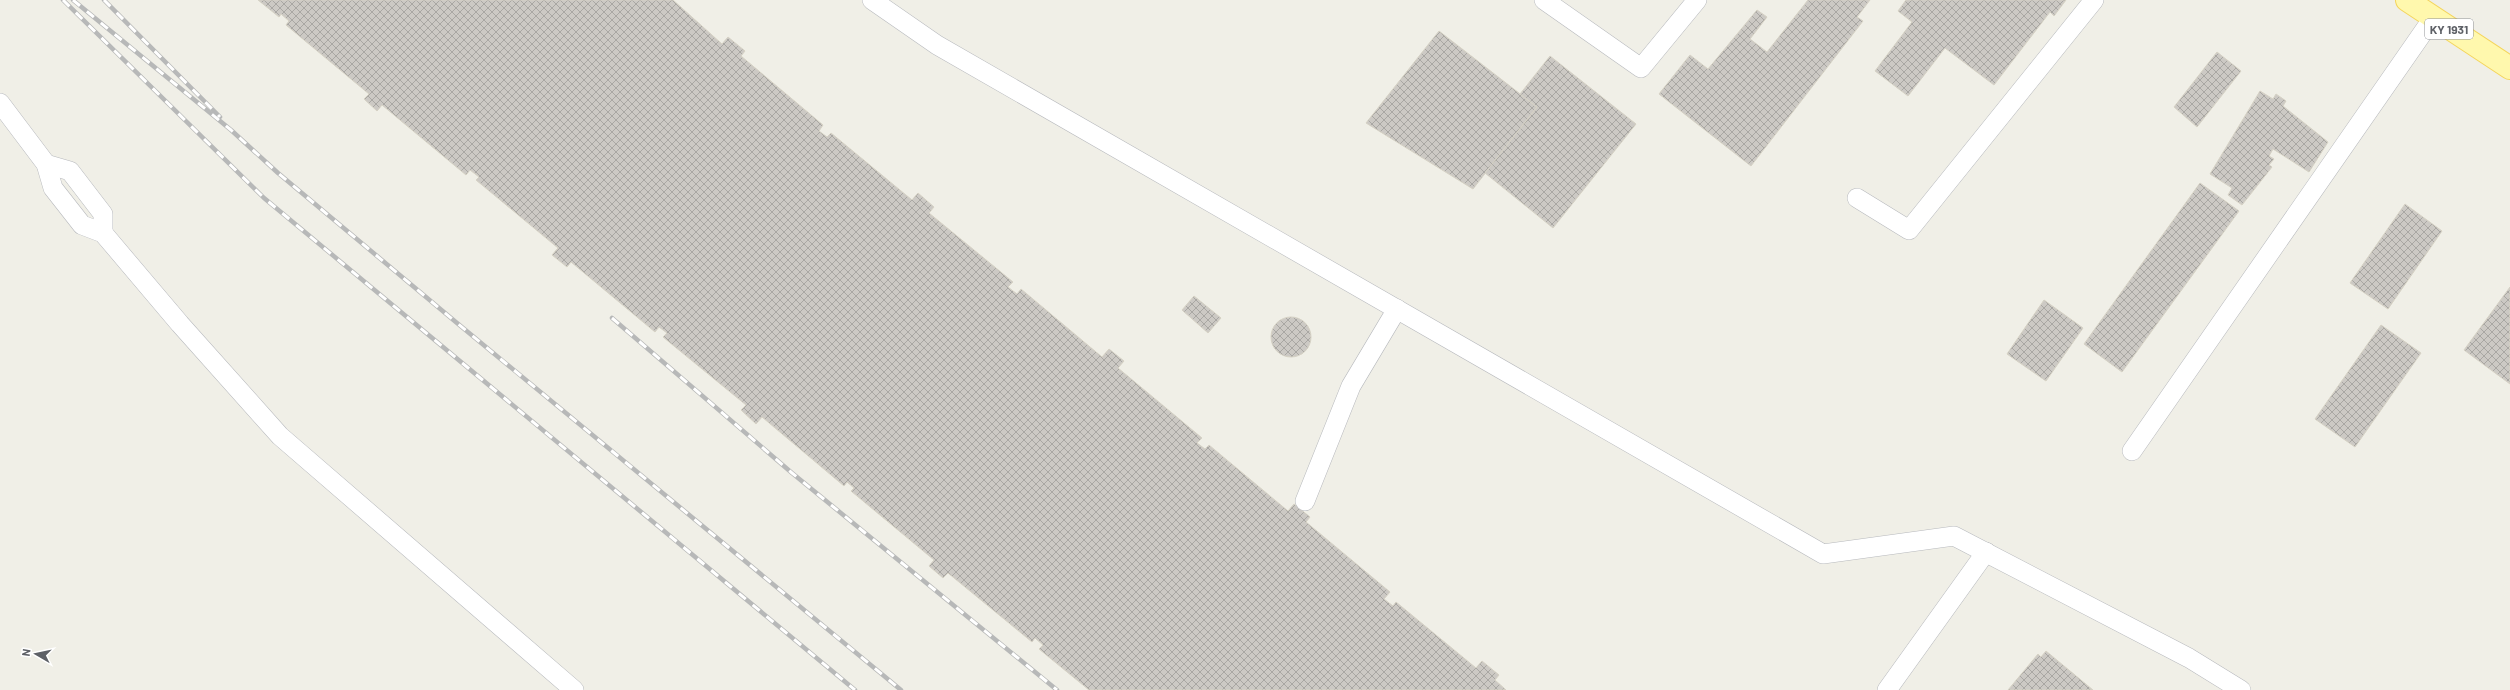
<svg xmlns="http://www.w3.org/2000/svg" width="2510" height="690" viewBox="0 0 2510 690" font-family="Barlow,sans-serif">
  <defs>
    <pattern id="building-cross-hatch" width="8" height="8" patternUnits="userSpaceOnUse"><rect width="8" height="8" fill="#ccc9c4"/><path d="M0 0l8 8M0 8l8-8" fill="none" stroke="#a9a7a3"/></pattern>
  </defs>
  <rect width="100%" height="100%" fill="#f0efe7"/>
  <g fill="url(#building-cross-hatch)" stroke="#d6d2c5">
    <path d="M 258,0 L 673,0 L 722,44 L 728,37 L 745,51 L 741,56 L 823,125 L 819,131 L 827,137 L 831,133 L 912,200 L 918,193 L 934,207 L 929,213 L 1013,282 L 1008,287 L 1017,294 L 1021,289 L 1102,357 L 1109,349 L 1124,361 L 1118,368 L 1202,438 L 1197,443 L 1205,449 L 1209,445 L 1288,511 L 1294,504 L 1310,517 L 1306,522 L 1390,592 L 1384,599 L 1393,606 L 1396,602 L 1476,668 L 1482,661 L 1499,675 L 1495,680 L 1506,690 L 1089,690 L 1039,649 L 1043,645 L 1035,638 L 1032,642 L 948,573 L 943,578 L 929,566 L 934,560 L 851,491 L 854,488 L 847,482 L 844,486 L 762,417 L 756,424 L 741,410 L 746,405 L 663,337 L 667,333 L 659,327 L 655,332 L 571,262 L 567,267 L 552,255 L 558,248 L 476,180 L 479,177 L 470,170 L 466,175 L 382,105 L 377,111 L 364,99 L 369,94 L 286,25 L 289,21 L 281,14 L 279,17 Z"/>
    <path d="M 1808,0 L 1870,0 L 1857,17 L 1863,21 L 1751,166 L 1659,94 L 1690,55 L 1708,69 L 1757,10 L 1767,17 L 1750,39 L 1767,52 Z"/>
    <path d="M 1906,0 L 2066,0 L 2054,16 L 2050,12 L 1994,85 L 1945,48 L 1908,96 L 1875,71 L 1912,22 L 1898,11 Z"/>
    <path d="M 1439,31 L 1537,107 L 1473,189 L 1366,123 Z"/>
    <path d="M 2217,52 L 2241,71 L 2197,127 L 2174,107 Z"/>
    <path d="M 1550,56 L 1636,124 L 1553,228 L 1485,173 L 1537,107 L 1520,94 Z"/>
    <path d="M 2260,91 L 2273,99 L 2276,94 L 2286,101 L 2283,106 L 2328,142 L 2309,172 L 2273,149 L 2269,156 L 2274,159 L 2269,165 L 2272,167 L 2242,205 L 2228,195 L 2232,188 L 2210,174 Z"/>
    <path d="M 2200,183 L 2239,211 L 2122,372 L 2084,344 Z"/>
    <path d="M 2405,204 L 2442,231 L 2388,309 L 2350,283 Z"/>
    <path d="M 2510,287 L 2510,384 L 2464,350 Z"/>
    <path d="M 1194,296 L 1221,318 L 1208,333 L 1182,310 Z"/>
    <path d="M 2044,300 L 2083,328 L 2046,381 L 2007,354 Z"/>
    <circle cx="1291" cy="337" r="20"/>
    <path d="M 2381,325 L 2421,353 L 2355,447 L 2315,419 Z"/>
    <path d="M 2046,651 L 2093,690 L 2008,690 L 2038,654 L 2041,657 Z"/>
  </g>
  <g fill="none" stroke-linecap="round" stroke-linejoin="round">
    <defs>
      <g id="service">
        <path d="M 872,0 L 937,45 L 1823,554 L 1954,536 L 2189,658 L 2241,690"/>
        <path d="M 1544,0 L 1641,68 L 1697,0"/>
        <path d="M 0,103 L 46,164 L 53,188 L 82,225 L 103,233 L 180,324 L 280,436 L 574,690"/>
        <path d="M 46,164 L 70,171 L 103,214 L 103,233"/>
        <path d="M 1857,198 L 1909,230 L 2094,0"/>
        <path d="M 2132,451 L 2433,18"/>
        <path d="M 1305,501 L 1351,386 L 1397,309"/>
        <path d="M 1887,690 L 1986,552"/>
      </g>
      <path id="primary" d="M 2407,0 L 2510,68"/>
    </defs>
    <use href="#service" stroke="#b7b9bd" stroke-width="20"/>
    <use href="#primary" stroke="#f4d55c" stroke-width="24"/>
    <use href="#service" stroke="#fff" stroke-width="19"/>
    <use href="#primary" stroke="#fff8ad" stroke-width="22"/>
    <defs>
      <g id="rail">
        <path d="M 63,0 L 264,198 L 855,690"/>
        <path d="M 73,0 L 231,130 L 278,173 L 457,323 L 901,690"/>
        <path d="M 104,0 L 220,117"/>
        <path d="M 612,318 L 792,473 L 1057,690"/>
      </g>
    </defs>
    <use href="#rail" stroke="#b7b8b8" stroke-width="4.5"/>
    <use href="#rail" stroke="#fff" stroke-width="3" stroke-dasharray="9" stroke-linecap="butt"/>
  </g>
  <g text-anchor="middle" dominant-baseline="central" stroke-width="3" stroke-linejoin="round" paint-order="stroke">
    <rect fill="#fff" stroke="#8e9095" stroke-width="1" x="2425" y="19" width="48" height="20" rx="3"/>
    <g font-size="12" font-weight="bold" fill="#5e6167">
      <text x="2449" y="29">KY 1931</text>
    </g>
  </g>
  <g transform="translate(36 654) rotate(279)" stroke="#ffffff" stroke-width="3" paint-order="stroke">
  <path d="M0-3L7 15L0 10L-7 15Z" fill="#5e6167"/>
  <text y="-6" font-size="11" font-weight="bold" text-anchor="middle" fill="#5e6167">N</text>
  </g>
</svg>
